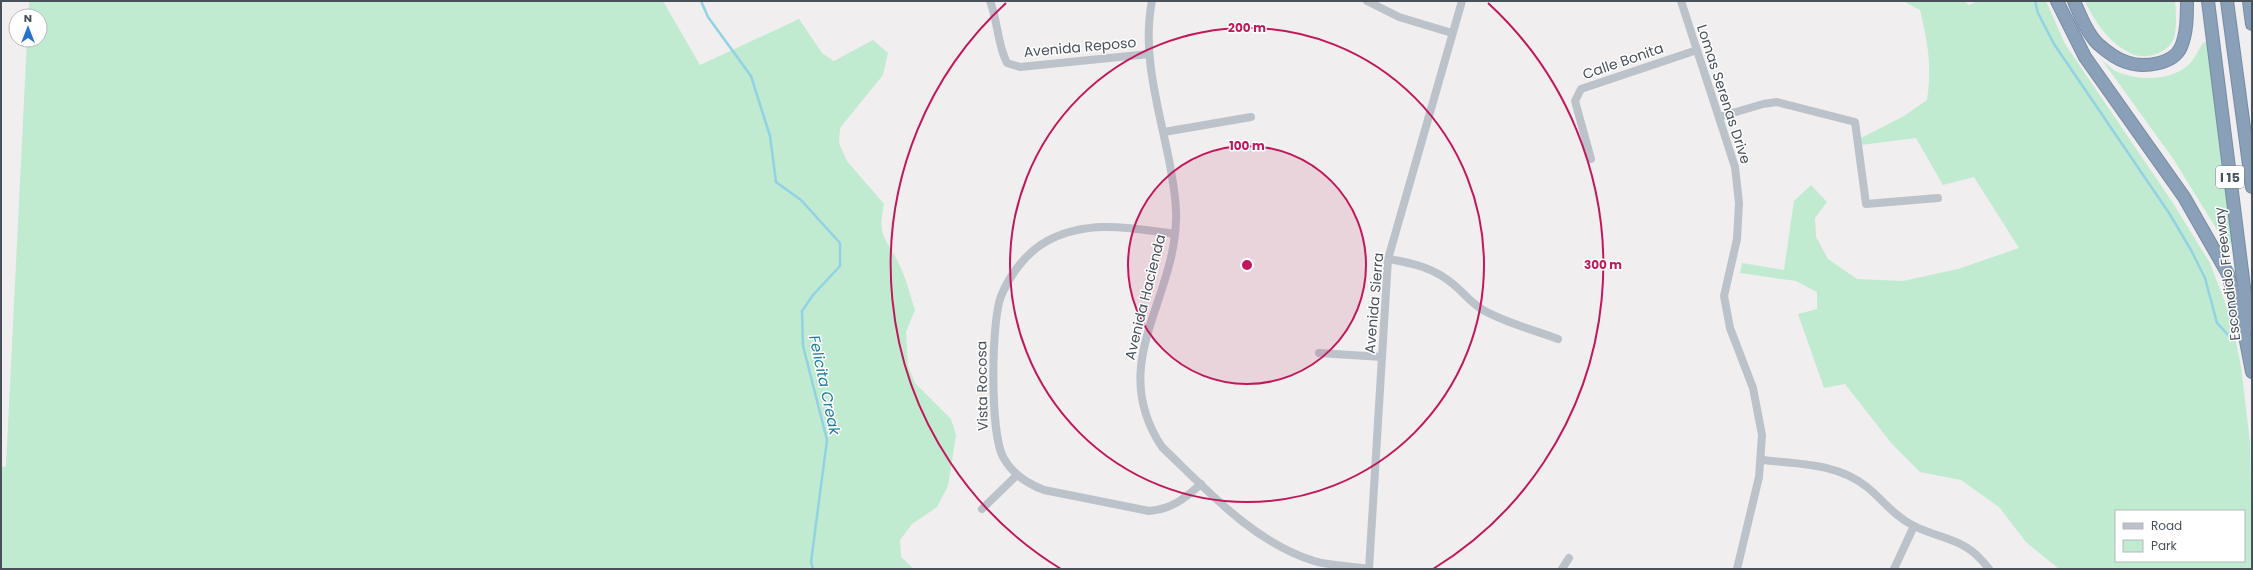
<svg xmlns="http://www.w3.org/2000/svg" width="2253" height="570" viewBox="0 0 2253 570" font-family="Poppins,sans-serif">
  <rect width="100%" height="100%" fill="#f0eeee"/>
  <g fill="#c0ebd0" fill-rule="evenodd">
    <path d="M 29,1 L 663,1 L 700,65 L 799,19 L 822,53 L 834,61 L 873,40 L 888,53 L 883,75 L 840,128 L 839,143 L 847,161 L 884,204 C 877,237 885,236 898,262 C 906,277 910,295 915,310 L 906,332 L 908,366 L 915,383 L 951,419 L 956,435 L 948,486 L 937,507 L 912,524 L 900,540 L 901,557 L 914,569 L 1,569 L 1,468 L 6,466 L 27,40 L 40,40 L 40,16 L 29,16 Z"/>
    <path d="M 1903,1 L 1964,1 L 1969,5 L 1977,1 L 2046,1 L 2065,44 L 2171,200 L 2210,263 L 2232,321 L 2241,367 L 2250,442 L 2252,569 L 2059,569 L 2026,542 L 1999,507 L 1961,480 L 1920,472 L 1892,444 L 1845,384 L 1824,388 L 1798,314 L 1817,309 L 1817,292 L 1796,281 L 1740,273 L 1742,263 L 1784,270 L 1794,201 L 1811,185 L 1827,202 L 1815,218 L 1816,237 L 1828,259 L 1857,279 L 1903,281 L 1958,269 L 2019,248 L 1974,177 L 1943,185 L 1916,138 L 1861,145 L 1861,138 L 1904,116 L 1927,100 C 1932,66 1928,43 1920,10 ZM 2116,511 L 2244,511 L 2244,561 L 2116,561 Z"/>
    <path d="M 2085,1 L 2175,1 C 2176,11 2177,28 2174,38 C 2168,54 2144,61 2130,53 C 2108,42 2095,22 2085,1 Z"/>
    <path d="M 2204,42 L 2208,43 L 2231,231 L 2231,242 L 2228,245 L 2224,241 L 2174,160 L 2102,60 C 2107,64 2113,71 2120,73 C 2142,81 2176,81 2192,61 C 2197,55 2199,48 2204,42 Z"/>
  </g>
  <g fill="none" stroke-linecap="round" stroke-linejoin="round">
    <g stroke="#91d2e4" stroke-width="2.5">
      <path d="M 701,1 L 708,17 L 751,76 L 770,136 L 776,182 L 801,200 L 840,243 L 840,266 L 813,295 L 802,311 L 803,346 L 827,440 L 811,562 L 813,569"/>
      <path d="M 2035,1 L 2038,13 L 2054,44 L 2169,213 L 2191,250 L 2205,278 L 2217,323 L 2229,336"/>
    </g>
    <defs>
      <g id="highway">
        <path d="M 2057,1 L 2085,57 L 2184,197 L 2228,274 L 2246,341 L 2252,372"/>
        <path d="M 2074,1 C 2080,15 2087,33 2098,44 C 2106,51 2116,59 2126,62 C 2143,68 2173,65 2181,47 C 2187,33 2187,16 2187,1"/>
        <path d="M 2208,1 L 2249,327"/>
        <path d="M 2227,1 L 2252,187"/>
        <path d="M 2249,1 L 2252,24"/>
      </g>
    </defs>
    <use href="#highway" stroke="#758ca4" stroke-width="14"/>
    <g stroke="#bbc2ca" stroke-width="8">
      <path d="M 990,1 C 998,21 997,44 1007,63 L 1020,67 L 1149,54"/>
      <path d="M 1152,1 C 1141,55 1160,112 1170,165 C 1173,183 1177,201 1176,220 C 1174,303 1107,364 1162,447 C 1207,490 1253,542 1314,561 C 1331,566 1351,566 1369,569"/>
      <path d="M 1367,1 L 1399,17 L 1452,33"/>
      <path d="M 1681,1 L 1735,167 L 1739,203 L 1737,239 L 1724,296 L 1730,328 L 1753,388 L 1762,435 L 1759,477 L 1737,569"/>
      <path d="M 1719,117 L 1763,104 L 1777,102 L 1855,122 L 1866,204 L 1938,198"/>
      <path d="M 1164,132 L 1251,117"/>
      <path d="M 1591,159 L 1575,101 L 1581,89 L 1697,50"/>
      <path d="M 1175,234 C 1131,228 1088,219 1047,241 C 1027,252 1010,274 1001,296 C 991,322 990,432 1003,457 C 1012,474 1028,484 1044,490 L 1149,511 C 1172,509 1184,499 1201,484"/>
      <path d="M 1388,259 C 1413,263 1434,268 1453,284 C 1464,293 1470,302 1483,310 C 1506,323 1534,330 1558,339"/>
      <path d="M 1319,353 L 1382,357"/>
      <path d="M 1762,460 C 1797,464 1837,463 1867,487 C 1883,500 1894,516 1914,526 C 1945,541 1965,537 1989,569"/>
      <path d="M 982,509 L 1017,475"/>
      <path d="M 1369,569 L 1388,259 L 1462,1"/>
      <path d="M 1562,569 L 1569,558"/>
      <path d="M 1894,569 L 1914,526"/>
    </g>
    <use href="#highway" stroke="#8aa0b9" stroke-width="12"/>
  </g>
  <circle cx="1247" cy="265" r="119" fill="#c2185b" fill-opacity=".12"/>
  <g fill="none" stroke="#c2185b" stroke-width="2">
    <circle cx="1247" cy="265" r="119"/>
    <circle cx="1247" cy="265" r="237"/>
    <path d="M1061 569A356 356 0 0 1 1006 3M1488 3A356 356 0 0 1 1433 569"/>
  </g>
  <g text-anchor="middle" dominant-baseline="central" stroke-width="3" stroke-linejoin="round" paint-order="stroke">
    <rect fill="#fff" stroke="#7f858c" stroke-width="1" x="2216" y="166" width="28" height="22" rx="3"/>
    <g font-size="13" font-weight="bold" fill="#48515a">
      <text x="2230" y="177">I 15</text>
    </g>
    <g font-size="14" fill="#48515a" stroke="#fff">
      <text transform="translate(1080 47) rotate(-5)">Avenida Reposo</text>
      <text transform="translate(1623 61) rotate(-19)">Calle Bonita</text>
      <text transform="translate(1724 94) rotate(72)">Lomas Serenas Drive</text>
      <text transform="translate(2227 274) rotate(-97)">Escondido Freeway</text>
      <text transform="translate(1145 297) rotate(-76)">Avenida Hacienda</text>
      <text transform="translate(1374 303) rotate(-85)">Avenida Sierra</text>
      <text transform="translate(982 386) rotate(-91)">Vista Rocosa</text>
    </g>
    <g font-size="15" font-style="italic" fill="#19809c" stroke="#fff">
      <text transform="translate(825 385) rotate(78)">Felicita Creak</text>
    </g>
  </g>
  <circle cx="1247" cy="265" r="6" fill="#c2185b" stroke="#fff" stroke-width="2"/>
  <g font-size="12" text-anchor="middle" font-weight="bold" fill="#c2185b" stroke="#fff" stroke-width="3" stroke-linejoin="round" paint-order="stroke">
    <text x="1247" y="32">200 m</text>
    <text x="1247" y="150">100 m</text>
    <text x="1603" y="269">300 m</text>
  </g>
  <rect width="2253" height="570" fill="none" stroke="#48515a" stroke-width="4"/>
  <rect x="2115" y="510" width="130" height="52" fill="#ffffff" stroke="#b6b9bd"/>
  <rect x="2123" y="523" width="20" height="6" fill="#bbc2ca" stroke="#b6b9bd"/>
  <text x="2151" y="530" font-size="12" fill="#48515a">Road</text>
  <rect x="2123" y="540" width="20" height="12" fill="#c0ebd0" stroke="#b6b9bd"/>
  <text x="2151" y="550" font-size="12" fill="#48515a">Park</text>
  <g transform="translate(28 28)"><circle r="19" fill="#ffffff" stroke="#b6b9bd"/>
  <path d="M0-3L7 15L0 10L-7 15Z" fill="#2971d0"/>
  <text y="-6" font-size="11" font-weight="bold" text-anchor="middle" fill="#48515a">N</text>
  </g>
</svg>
